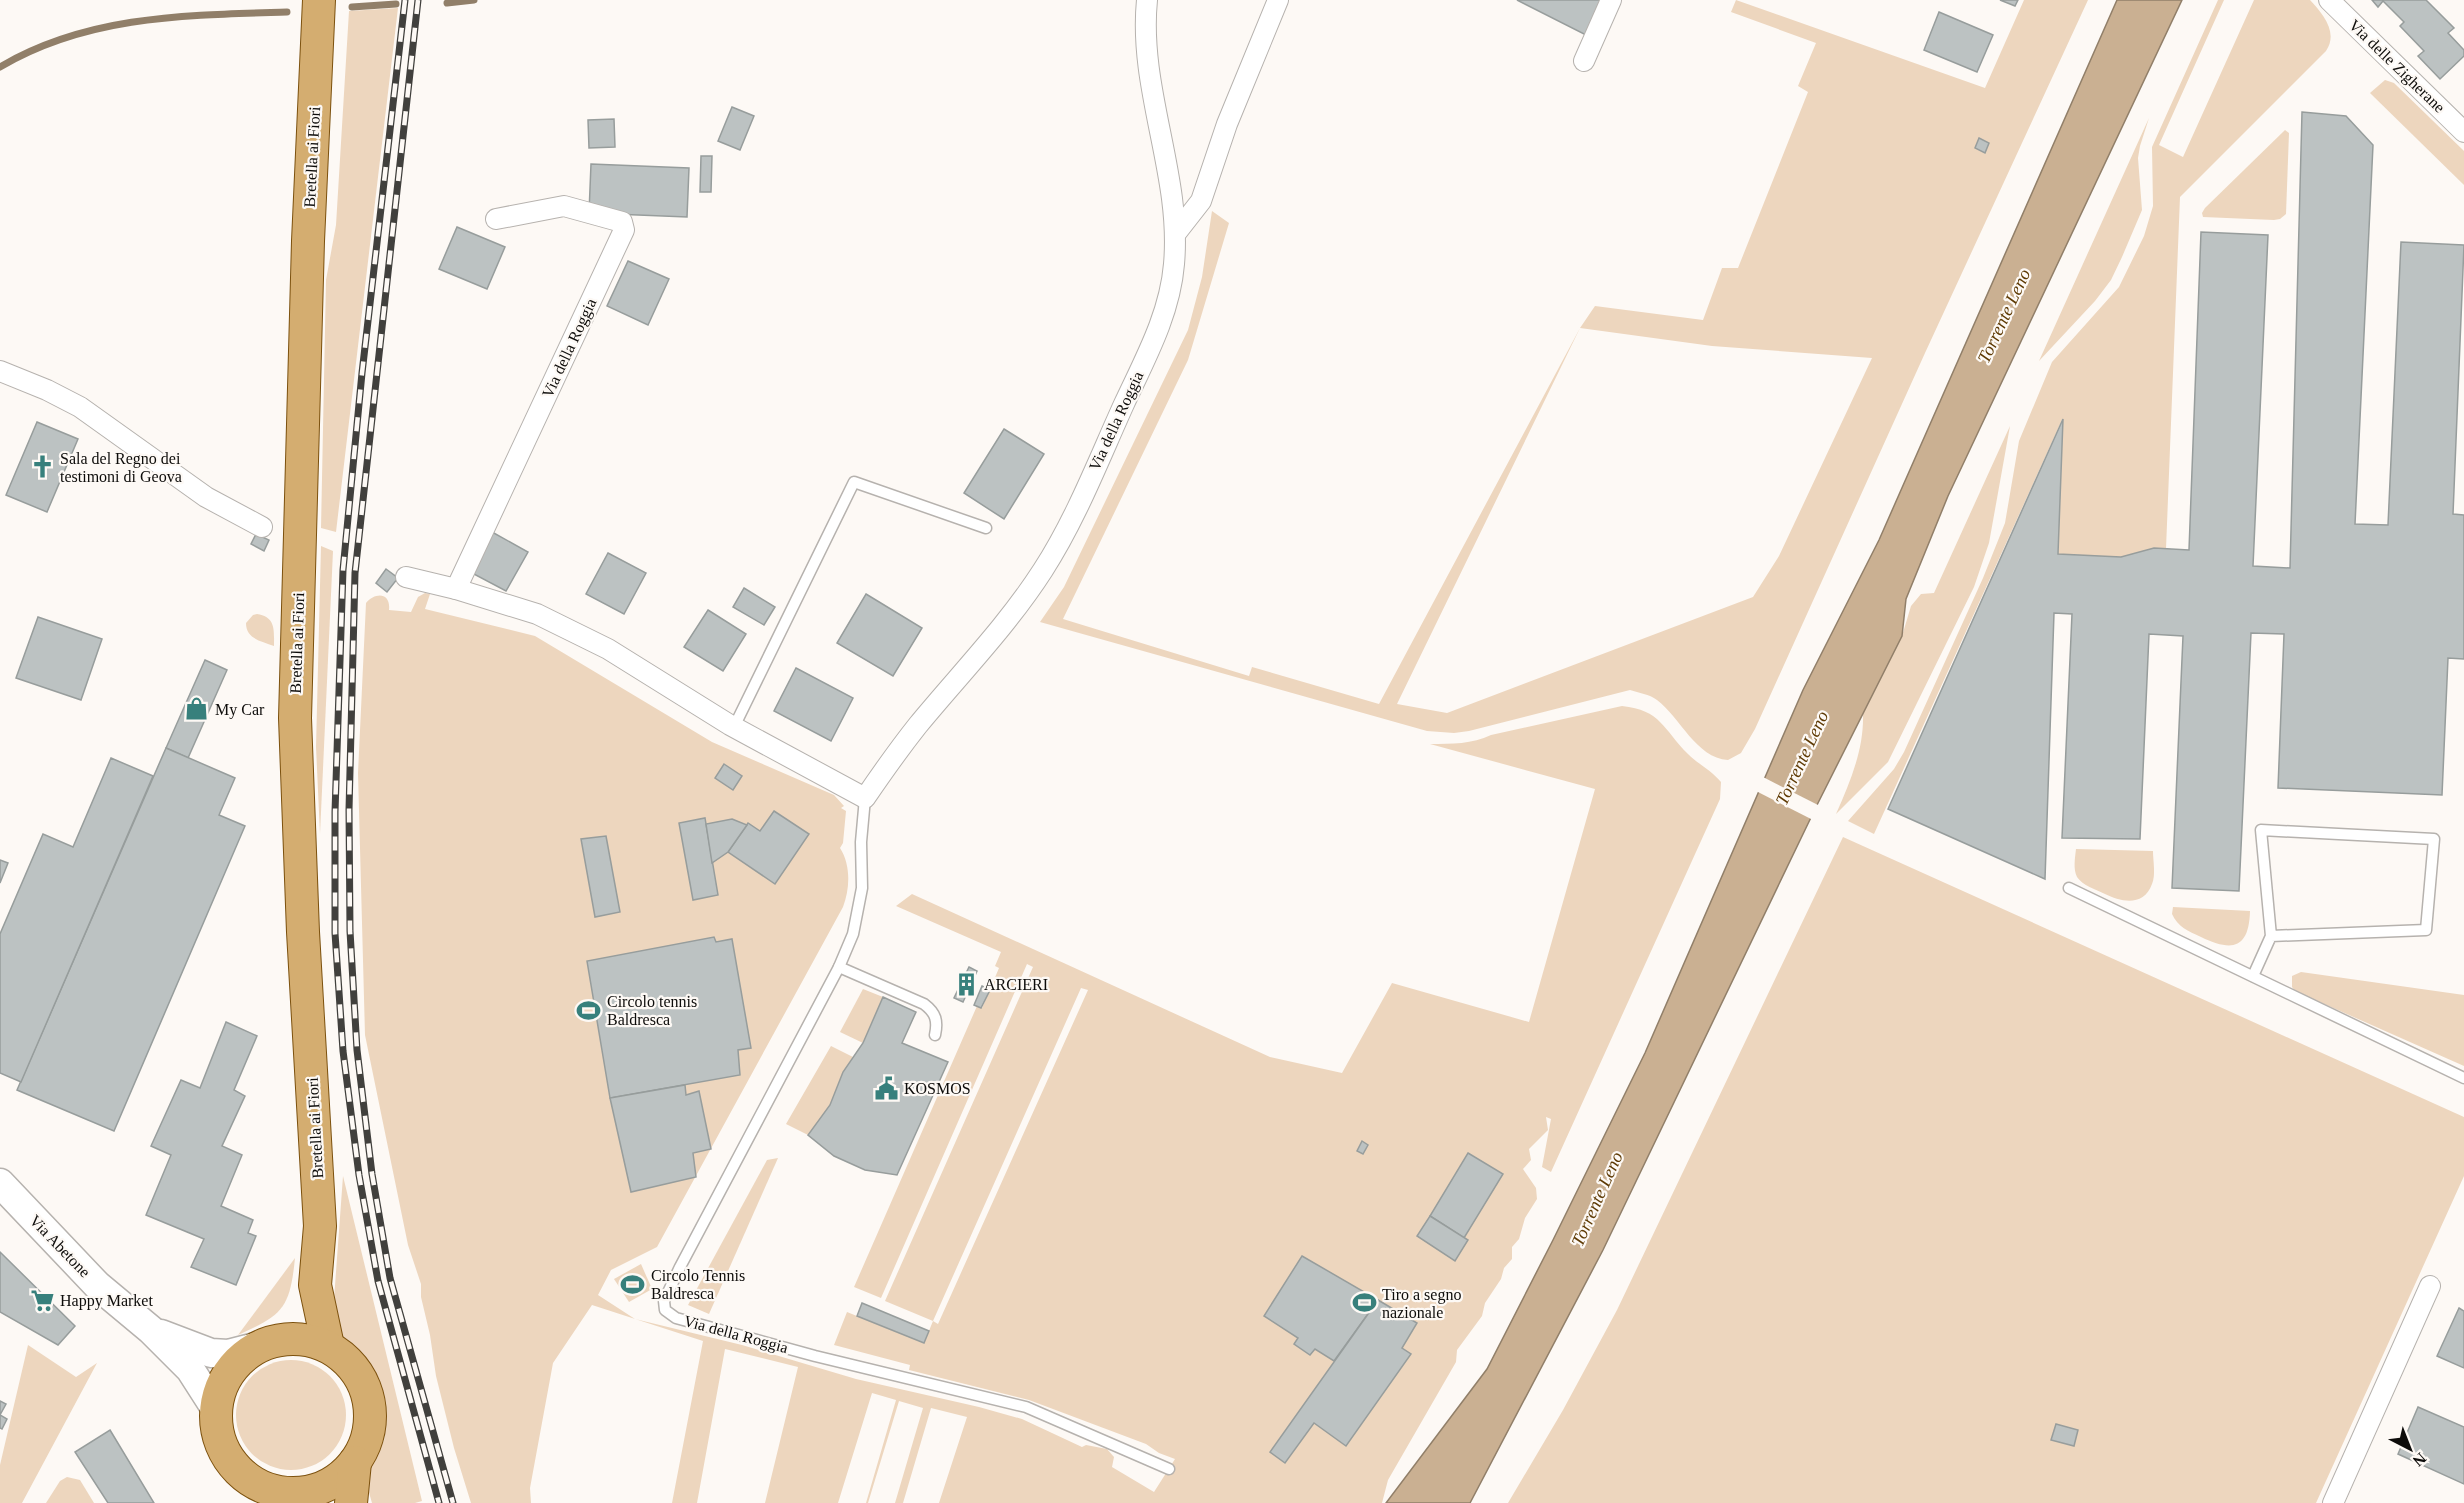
<svg xmlns="http://www.w3.org/2000/svg" width="2464" height="1503" viewBox="0 0 2464 1503" font-family="'Times New Roman',serif">
  <rect width="100%" height="100%" fill="#fdf9f5"/>
  <g fill="#edd6be" fill-rule="evenodd">
    <path d="M 1736,0 L 1985,88 L 2024,0 L 2088,0 L 1925,353 L 1755,729 L 1741,753 L 1728,760 C 1696,758 1680,717 1657,700 C 1649,694 1639,693 1630,690 L 1469,731 L 1454,733 L 1427,731 L 1040,622 L 1064,587 L 1188,330 L 1202,277 L 1212,211 L 1229,223 L 1188,360 L 1063,619 L 1249,676 L 1252,667 L 1379,704 L 1580,328 L 1595,306 L 1703,320 L 1722,268 L 1738,268 L 1808,92 L 1798,86 L 1816,43 L 1731,12 ZM 1580,328 L 1712,346 L 1872,358 L 1779,556 L 1753,597 L 1447,713 L 1397,704 Z"/>
    <path d="M 2218,0 L 2224,0 L 2159,145 L 2183,157 L 2254,0 L 2310,0 C 2322,13 2339,32 2326,51 L 2180,197 L 2166,549 L 2154,548 L 2121,557 L 2058,554 L 2062,420 L 1874,834 L 1848,821 L 1894,769 L 1904,752 L 1983,578 L 2005,523 L 2019,441 L 2052,362 L 2119,287 L 2144,236 L 2153,206 L 2152,147 Z"/>
    <path d="M 398,8 L 336,532 L 321,528 L 326,280 L 336,225 L 349,11 Z"/>
    <path d="M 2385,80 L 2394,83 L 2464,151 L 2464,185 L 2370,93 Z"/>
    <path d="M 2149,118 L 2140,146 L 2138,158 L 2142,210 L 2122,257 L 2111,280 L 2095,301 L 2039,361 Z"/>
    <path d="M 2285,130 L 2289,133 L 2286,214 L 2280,219 L 2274,220 L 2203,217 L 2202,213 L 2205,208 Z"/>
    <path d="M 2010,426 L 1989,543 L 1974,587 L 1888,762 L 1836,814 C 1850,782 1864,750 1863,714 L 1902,636 L 1911,606 L 1921,594 L 1934,593 Z"/>
    <path d="M 321,546 L 333,551 L 320,834 L 316,747 Z"/>
    <path d="M 425,593 L 430,594 L 425,609 L 535,636 L 712,742 L 834,795 L 844,806 L 841,808 L 846,811 L 843,843 L 840,848 C 851,865 850,889 843,907 L 657,1247 L 611,1270 L 598,1295 L 635,1319 L 742,1345 L 856,1379 L 979,1407 L 1022,1419 L 1082,1447 L 1086,1445 L 1107,1449 L 1114,1457 L 1112,1467 L 1154,1492 L 1175,1459 L 1159,1453 L 1146,1444 L 1029,1400 L 909,1370 L 910,1365 L 834,1345 L 847,1312 L 924,1343 L 933,1321 L 885,1301 L 1033,967 L 1027,964 L 881,1298 L 854,1287 L 977,1006 L 982,1008 L 999,968 L 995,966 L 1001,952 L 896,906 L 912,894 L 1270,1057 L 1342,1073 L 1392,983 L 1529,1022 L 1595,789 L 1430,744 C 1452,744 1472,744 1491,735 L 1622,706 C 1661,710 1663,729 1688,754 C 1698,764 1711,770 1721,782 L 1720,799 L 1551,1172 L 1542,1167 L 1551,1119 L 1546,1117 L 1548,1130 L 1529,1149 L 1531,1160 L 1523,1169 L 1536,1188 L 1537,1199 L 1525,1218 L 1519,1239 L 1512,1247 L 1512,1259 L 1504,1268 L 1501,1279 L 1485,1303 L 1482,1316 L 1457,1350 L 1456,1362 L 1388,1480 L 1382,1503 L 939,1503 L 967,1417 L 931,1408 L 903,1503 L 895,1503 L 923,1408 L 899,1401 L 868,1503 L 866,1503 L 896,1400 L 872,1393 L 838,1503 L 765,1503 L 798,1367 L 725,1349 L 697,1503 L 672,1503 L 703,1341 L 592,1305 L 553,1363 L 530,1488 L 531,1503 L 471,1503 L 454,1448 L 436,1376 L 430,1335 L 421,1297 L 421,1284 L 408,1245 L 365,1035 L 358,773 L 366,603 C 375,592 391,592 389,610 L 411,612 L 418,597 ZM 1081,988 L 1088,990 L 938,1324 L 933,1321 Z"/>
    <path d="M 257,614 C 276,617 274,630 274,646 C 261,641 246,639 246,623 L 253,615 Z"/>
    <path d="M 1843,837 L 2464,1117 L 2464,1176 L 2316,1503 L 1508,1503 L 1563,1410 L 1617,1310 Z"/>
    <path d="M 2076,849 L 2153,851 C 2153,861 2156,875 2152,884 C 2144,907 2121,902 2105,894 C 2095,889 2083,886 2077,877 C 2073,869 2075,858 2076,849 Z"/>
    <path d="M 2173,907 L 2250,911 C 2249,949 2232,952 2201,937 C 2188,931 2178,927 2172,914 Z"/>
    <path d="M 2301,972 L 2464,995 L 2464,1066 L 2295,991 L 2292,987 L 2292,976 Z"/>
    <path d="M 863,989 L 883,997 L 863,1043 L 840,1032 Z"/>
    <path d="M 831,1046 L 853,1057 L 843,1072 L 830,1105 L 808,1135 L 786,1124 Z"/>
    <path d="M 778,1158 L 709,1314 L 688,1305 L 767,1160 Z"/>
    <path d="M 343,1176 L 422,1501 L 415,1503 L 372,1503 L 366,1482 L 368,1470 L 384,1441 L 386,1424 L 384,1405 L 377,1386 L 367,1370 L 344,1350 L 337,1340 L 333,1313 Z"/>
    <path d="M 295,1258 C 290,1308 283,1315 238,1335 Z"/>
    <path d="M 641,1264 L 652,1289 L 629,1302 L 614,1279 Z"/>
    <path d="M 28,1345 L 76,1377 L 97,1363 L 22,1503 L 0,1503 L 0,1465 Z"/>
    <circle cx="291" cy="1415" r="55"/>
    <path d="M 67,1477 L 80,1480 L 94,1503 L 46,1503 L 60,1481 Z"/>
  </g>
  <path fill="#cab092" stroke="#917f69" stroke-width="1.5" d="M 2117,0 L 2182,0 L 1948,496 L 1906,599 L 1902,636 L 1817,805 L 1603,1250 L 1470,1503 L 1386,1503 L 1487,1369 L 1553,1240 L 1645,1053 L 1803,690 L 1879,540 Z"/>
  <path fill="#fdf9f5" d="M 1763,777 L 1820,806 L 1813,820 L 1756,791 Z"/>
  <g fill="none" stroke-linecap="round" stroke-linejoin="round">
    <g stroke="#917f69" stroke-width="7">
      <path d="M 447,3 L 474,0"/>
      <path d="M 352,7 L 396,4"/>
      <path d="M 0,67 C 88,15 188,15 287,12"/>
    </g>
  </g>
  <g fill="#bcc2c2" stroke="#979d9c" stroke-width="1.5">
    <path d="M 1517,0 L 1607,0 L 1588,36 Z"/>
    <path d="M 2000,0 L 2018,0 L 2015,6 Z"/>
    <path d="M 2372,0 L 2426,0 L 2454,28 L 2448,33 L 2464,50 L 2464,56 L 2440,79 L 2418,56 L 2424,51 L 2400,26 L 2404,22 L 2383,1 L 2378,7 Z"/>
    <path d="M 1939,12 L 1993,35 L 1977,72 L 1924,50 Z"/>
    <path d="M 732,107 L 754,116 L 740,150 L 718,141 Z"/>
    <path d="M 2302,112 L 2346,116 L 2373,145 L 2355,524 L 2388,525 L 2401,242 L 2464,245 L 2453,514 L 2464,515 L 2464,659 L 2448,658 L 2442,795 L 2278,788 L 2284,634 L 2251,633 L 2239,891 L 2172,888 L 2183,636 L 2149,634 L 2140,839 L 2062,838 L 2072,614 L 2054,613 L 2045,879 L 1888,809 L 2063,419 L 2058,554 L 2121,557 L 2154,548 L 2189,550 L 2201,232 L 2268,235 L 2253,566 L 2290,568 Z"/>
    <path d="M 614,119 L 615,147 L 589,148 L 588,120 Z"/>
    <path d="M 1979,138 L 1989,143 L 1985,153 L 1975,148 Z"/>
    <path d="M 701,156 L 712,156 L 711,192 L 700,192 Z"/>
    <path d="M 591,164 L 689,168 L 687,217 L 589,213 Z"/>
    <path d="M 457,227 L 505,247 L 487,289 L 439,269 Z"/>
    <path d="M 628,261 L 669,279 L 648,325 L 607,306 Z"/>
    <path d="M 37,422 L 78,439 L 47,512 L 6,495 Z"/>
    <path d="M 1004,429 L 1044,454 L 1004,519 L 964,493 Z"/>
    <path d="M 492,532 L 528,552 L 506,591 L 470,572 Z"/>
    <path d="M 256,534 L 269,540 L 264,551 L 251,544 Z"/>
    <path d="M 608,553 L 646,573 L 624,614 L 586,594 Z"/>
    <path d="M 386,569 L 398,578 L 387,592 L 376,583 Z"/>
    <path d="M 744,588 L 775,607 L 764,625 L 733,607 Z"/>
    <path d="M 866,594 L 922,628 L 893,676 L 837,643 Z"/>
    <path d="M 708,610 L 746,634 L 723,671 L 684,647 Z"/>
    <path d="M 38,617 L 102,639 L 81,700 L 16,678 Z"/>
    <path d="M 205,660 L 227,670 L 188,758 L 166,748 Z"/>
    <path d="M 796,668 L 853,698 L 831,741 L 774,711 Z"/>
    <path d="M 166,748 L 235,778 L 219,815 L 245,826 L 114,1131 L 17,1090 Z"/>
    <path d="M 111,758 L 153,776 L 21,1082 L 0,1073 L 0,934 L 43,834 L 73,847 Z"/>
    <path d="M 724,764 L 742,776 L 733,790 L 715,778 Z"/>
    <path d="M 774,811 L 809,834 L 775,884 L 728,852 L 748,823 L 760,831 Z"/>
    <path d="M 705,818 L 718,895 L 693,900 L 679,823 Z"/>
    <path d="M 732,819 L 747,825 L 728,852 L 712,863 L 706,824 Z"/>
    <path d="M 606,836 L 620,912 L 595,917 L 581,839 Z"/>
    <path d="M 0,860 L 8,863 L 0,883 Z"/>
    <path d="M 714,937 L 716,942 L 732,939 L 751,1048 L 738,1050 L 740,1075 L 610,1098 L 587,961 Z"/>
    <path d="M 969,967 L 977,971 L 963,1002 L 954,998 Z"/>
    <path d="M 982,986 L 990,990 L 981,1008 L 974,1005 Z"/>
    <path d="M 883,997 L 916,1012 L 902,1043 L 948,1062 L 897,1175 L 865,1170 L 834,1156 L 808,1135 L 830,1105 L 843,1072 L 863,1043 Z"/>
    <path d="M 226,1022 L 257,1036 L 234,1090 L 245,1096 L 222,1146 L 242,1155 L 221,1206 L 253,1220 L 248,1233 L 256,1236 L 236,1285 L 191,1267 L 204,1239 L 146,1215 L 171,1155 L 151,1146 L 181,1080 L 200,1088 Z"/>
    <path d="M 685,1085 L 686,1095 L 699,1091 L 711,1149 L 693,1153 L 696,1177 L 631,1192 L 610,1098 Z"/>
    <path d="M 1362,1141 L 1368,1145 L 1363,1154 L 1357,1151 Z"/>
    <path d="M 1468,1153 L 1503,1174 L 1464,1238 L 1430,1216 Z"/>
    <path d="M 1430,1216 L 1468,1240 L 1455,1261 L 1417,1236 Z"/>
    <path d="M 0,1252 L 75,1326 L 58,1345 L 0,1312 Z"/>
    <path d="M 1302,1256 L 1378,1300 L 1334,1361 L 1315,1349 L 1310,1355 L 1294,1344 L 1298,1338 L 1264,1316 Z"/>
    <path d="M 1378,1300 L 1417,1323 L 1402,1348 L 1411,1354 L 1346,1446 L 1314,1423 L 1285,1463 L 1270,1452 Z"/>
    <path d="M 862,1303 L 929,1331 L 924,1343 L 857,1316 Z"/>
    <path d="M 2459,1308 L 2464,1311 L 2464,1368 L 2437,1356 Z"/>
    <path d="M 0,1401 L 6,1404 L 0,1415 L 7,1419 L 2,1429 L 0,1428 Z"/>
    <path d="M 2418,1407 L 2464,1427 L 2464,1484 L 2398,1454 Z"/>
    <path d="M 2056,1424 L 2078,1430 L 2074,1446 L 2051,1440 Z"/>
    <path d="M 110,1430 L 154,1503 L 108,1503 L 75,1452 Z"/>
  </g>
  <g fill="none" stroke-linecap="round" stroke-linejoin="round">
    <defs>
      <g id="service">
        <path d="M 734,727 L 854,482 L 986,528"/>
        <path d="M 865,798 L 861,842 L 862,888 L 853,934 L 839,967 L 680,1267 L 664,1301 L 665,1310 L 676,1318 L 815,1356 L 1026,1407 L 1169,1469"/>
        <path d="M 2069,888 L 2464,1078"/>
        <path d="M 839,967 L 924,1004 C 936,1013 938,1021 935,1035"/>
        <path d="M 2253,976 L 2271,936 L 2261,830 L 2434,839 L 2426,930 L 2271,936"/>
      </g>
      <g id="minor">
        <path d="M 2329,0 L 2464,132"/>
        <path d="M 1584,61 L 1611,0"/>
        <path d="M 1176,233 L 1201,201 L 1227,124 L 1278,0"/>
        <path d="M 0,371 L 47,390 L 80,407 L 206,497 L 262,527"/>
        <path d="M 406,577 L 456,589 L 537,614 L 608,649 L 730,725 L 865,798 C 882,773 899,749 918,725 C 960,674 1007,626 1043,570 C 1076,519 1099,459 1124,404 C 1145,359 1170,314 1174,264 C 1182,175 1138,89 1147,0"/>
        <path d="M 456,589 L 624,230 L 622,222 L 564,206 L 496,219"/>
        <path d="M 2333,1503 L 2430,1286"/>
      </g>
      <g id="secondary">
        <path d="M 0,1183 L 97,1285 L 151,1330 L 190,1369 L 215,1408"/>
        <path d="M 161,1334 L 211,1353 L 228,1354 L 259,1346"/>
      </g>
      <g id="primary">
        <path d="M 319,0 L 308,241 L 295,718 L 303,932 L 320,1226 L 315,1285 L 328,1346"/>
        <circle cx="293" cy="1416" r="77"/>
        <path d="M 351,1503 L 355,1462"/>
      </g>
    </defs>
    <use href="#service" stroke="#b6b2ae" stroke-width="13"/>
    <use href="#minor" stroke="#b6b2ae" stroke-width="22"/>
    <use href="#secondary" stroke="#b6b2ae" stroke-width="31"/>
    <use href="#primary" stroke="#7c510e" stroke-width="34"/>
    <use href="#service" stroke="#fff" stroke-width="10"/>
    <use href="#minor" stroke="#fff" stroke-width="20"/>
    <use href="#secondary" stroke="#fff" stroke-width="28"/>
    <use href="#primary" stroke="#d4ad70" stroke-width="32"/>
    <defs>
      <g id="rail">
        <path d="M 405,0 L 362,373 L 343,570 L 335,812 L 335,933 L 343,1051 L 359,1175 L 378,1281 L 439,1503"/>
        <path d="M 418,0 L 355,573 L 349,810 L 350,931 L 357,1050 L 372,1174 L 390,1278 L 453,1503"/>
      </g>
    </defs>
    <use href="#rail" stroke="#41403d" stroke-width="7"/>
    <use href="#rail" stroke="#fdf9f5" stroke-width="4.5" stroke-dasharray="14" stroke-linecap="butt"/>
  </g>
  <defs>
    <symbol id="church-bare" viewBox="-9 -9 18 18"><path d="M-1.2-6h2.4v3.5h3.3v2.4h-3.3V6h-2.4V-.1h-3.3v-2.4h3.3Z" fill="#37807c" stroke="#fdf9f5" stroke-width="2.5" paint-order="stroke"/></symbol>
    <symbol id="shop-bare" viewBox="-9 -9 18 18"><path d="M-5-2.5h2.3a2.7 3.5 0 0 1 5.4 0H5L5.5 6h-11ZM-1.5-2.5h3a1.5 2.3 0 0 0-3 0Z" fill="#37807c" stroke="#fdf9f5" stroke-width="2.5" paint-order="stroke"/></symbol>
    <symbol id="building-bare" viewBox="-9 -9 18 18"><path d="M-4-6H4V6H1V3H-1V6H-4ZM-2.5-4.3h1.7v1.8h-1.7ZM.8-4.3h1.7v1.8H.8ZM-2.5-1h1.7V.8h-1.7ZM.8-1h1.7V.8H.8Z" fill="#37807c" stroke="#fdf9f5" stroke-width="2.5" paint-order="stroke"/></symbol>
    <symbol id="stadium-bare" viewBox="-9 -9 18 18"><path d="M0-5a6.5 5 0 1 0 0 10a6.5 5 0 1 0 0-10ZM-3.5-1.8h7v3.6h-7Z" fill="#37807c" stroke="#fdf9f5" stroke-width="2.5" paint-order="stroke"/></symbol>
    <symbol id="civic-bare" viewBox="-9 -9 18 18"><path d="M-.6-6.5H3V-4.5H.6V-3L4-1V1h2V6H-6V1h2V-1L-.6-3ZM-1.2 2.5V6h2.4V2.5Z" fill="#37807c" stroke="#fdf9f5" stroke-width="2.5" paint-order="stroke"/></symbol>
    <symbol id="supermarket-bare" viewBox="-9 -9 18 18"><path d="M-6-5.5h2.5l.6 2H6L4.5 2H-2.5L-4.4-4H-6ZM-1.5 3.2a1.3 1.3 0 1 0 .1 0ZM3 3.2a1.3 1.3 0 1 0 .1 0Z" fill="#37807c" stroke="#fdf9f5" stroke-width="2.5" paint-order="stroke"/></symbol>
  </defs>
  <g fill-rule="evenodd">
    <use href="#church-bare" x="26" y="450" width="33" height="33"/>
    <use href="#shop-bare" x="180" y="692" width="33" height="33"/>
    <use href="#building-bare" x="950" y="968" width="33" height="33"/>
    <use href="#stadium-bare" x="572" y="994" width="33" height="33"/>
    <use href="#civic-bare" x="870" y="1072" width="33" height="33"/>
    <use href="#stadium-bare" x="616" y="1268" width="33" height="33"/>
    <use href="#supermarket-bare" x="26" y="1284" width="33" height="33"/>
    <use href="#stadium-bare" x="1348" y="1286" width="33" height="33"/>
  </g>
  <g text-anchor="middle" dominant-baseline="central" stroke-width="4.5" stroke-linejoin="round" paint-order="stroke">
    <g font-size="16" fill="#0d0c0a" stroke="#fdf9f5">
      <text transform="translate(2397 66) rotate(44)">Via delle Zigherane</text>
      <text transform="translate(312 157) rotate(-87)">Bretella ai Fiori</text>
      <text transform="translate(569 348) rotate(-65)">Via della Roggia</text>
      <text transform="translate(1116 421) rotate(-65)">Via della Roggia</text>
      <text transform="translate(297 643) rotate(-88)">Bretella ai Fiori</text>
      <text transform="translate(315 1128) rotate(-93)">Bretella ai Fiori</text>
      <text transform="translate(60 1246) rotate(46)">Via Abetone</text>
      <text transform="translate(736 1334) rotate(15)">Via della Roggia</text>
    </g>
    <g font-size="16" fill="#0d0c0a" stroke="#fdf9f5" text-anchor="start">
      <text x="60" y="458">Sala del Regno dei<tspan x="60" dy="18">testimoni di Geova</tspan></text>
      <text x="215" y="709">My Car</text>
      <text x="984" y="984">ARCIERI</text>
      <text x="607" y="1001">Circolo tennis<tspan x="607" dy="18">Baldresca</tspan></text>
      <text x="904" y="1088">KOSMOS</text>
      <text x="651" y="1275">Circolo Tennis<tspan x="651" dy="18">Baldresca</tspan></text>
      <text x="1382" y="1294">Tiro a segno<tspan x="1382" dy="18">nazionale</tspan></text>
      <text x="60" y="1300">Happy Market</text>
    </g>
    <g font-size="18" font-style="italic" fill="#5e3a04" stroke="#fdf9f5">
      <text transform="translate(2004 316) rotate(-65)">Torrente Leno</text>
      <text transform="translate(1802 758) rotate(-65)">Torrente Leno</text>
      <text transform="translate(1597 1199) rotate(-66)">Torrente Leno</text>
    </g>
  </g>
  <g transform="translate(2410 1449) rotate(138)" stroke="#fdf9f5" stroke-width="4.5" paint-order="stroke">
  <path d="M0-4.5L10 22L0 15L-10 22Z" fill="#0d0c0a"/>
  <text y="-9" font-size="16" font-weight="bold" text-anchor="middle" fill="#0d0c0a">N</text>
  </g>
</svg>
